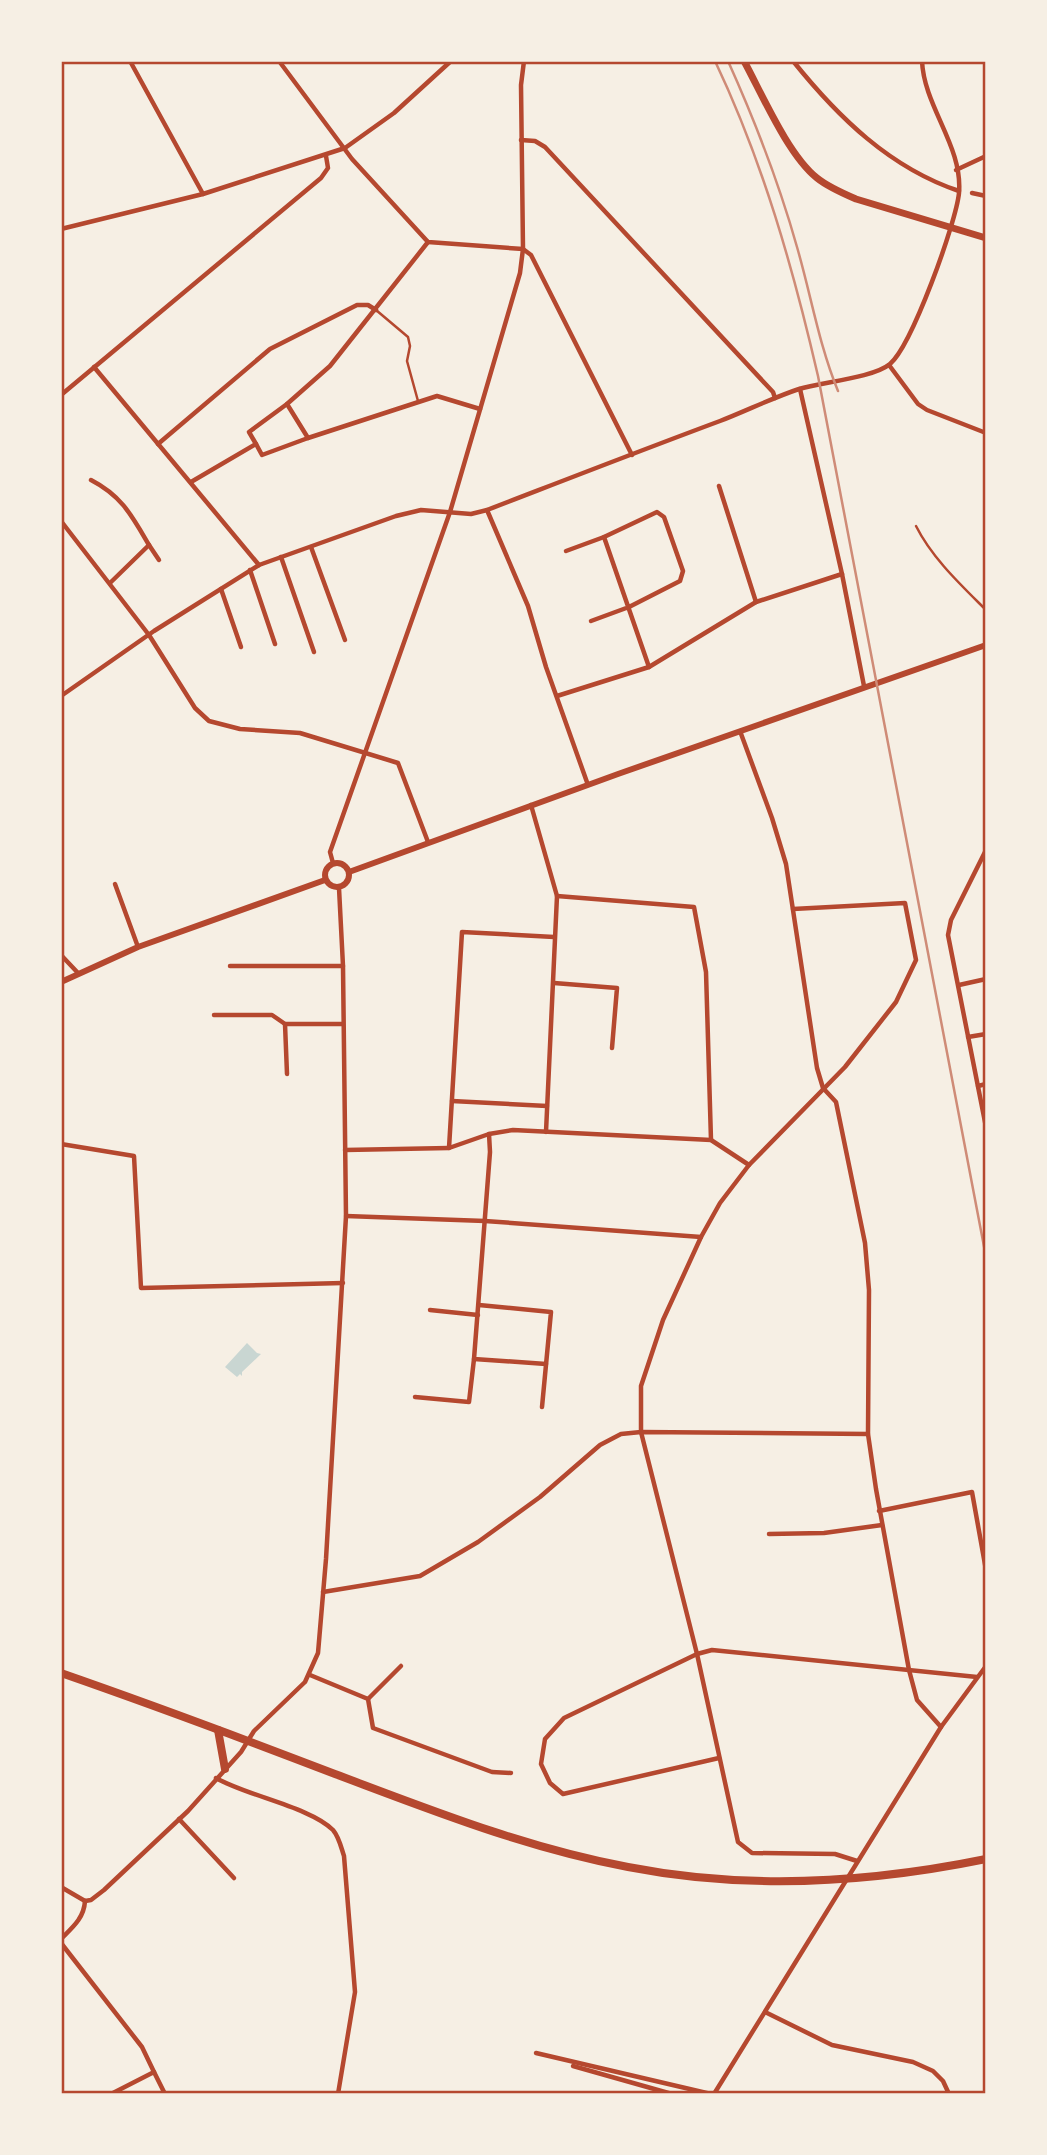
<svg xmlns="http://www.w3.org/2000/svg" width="1047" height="2155" viewBox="0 0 1047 2155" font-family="Manrope,sans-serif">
  <rect width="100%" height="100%" fill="#f6efe4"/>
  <path fill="#c9d6d2" d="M 247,1343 L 257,1353 L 261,1354 L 242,1372 L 242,1376 L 240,1374 L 237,1377 L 225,1367 Z"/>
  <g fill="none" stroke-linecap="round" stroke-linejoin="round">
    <g stroke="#b5482f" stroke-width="2.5">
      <path d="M 376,310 L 408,337 L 410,346 L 407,361 L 418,401"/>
      <path d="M 916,526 C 932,558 961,585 986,610"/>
    </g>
    <g stroke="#b5482f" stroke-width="4.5">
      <path d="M 130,61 L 203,194"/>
      <path d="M 279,61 L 352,159 L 428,242 L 523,249 L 531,255 L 632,455"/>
      <path d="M 793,61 C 838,117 890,168 959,191"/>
      <path d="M 521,140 L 535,141 L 545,147 L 773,392 L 775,398"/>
      <path d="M 956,170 L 986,156"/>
      <path d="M 972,193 L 986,196"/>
      <path d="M 61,229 L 203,194 L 345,148 L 394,113 L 451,61"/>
      <path d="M 889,365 L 918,404 L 927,410 L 986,433"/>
      <path d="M 94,367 L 259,565"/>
      <path d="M 800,389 L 842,574 L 864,686"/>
      <path d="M 61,395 L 321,178 L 328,168 L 326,156"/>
      <path d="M 287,404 L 308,438"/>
      <path d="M 158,444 L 270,349 L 357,305 L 368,305 L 376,310"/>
      <path d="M 256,444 L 262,455 L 308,438 L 437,396 L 480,409"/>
      <path d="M 91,480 C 122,496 132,516 149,545 L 110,583"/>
      <path d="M 191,482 L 256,444 L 249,432 L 287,404 L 330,366 L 428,242"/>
      <path d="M 719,486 L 756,602"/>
      <path d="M 487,510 L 528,606 L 546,667 L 588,785"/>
      <path d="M 61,521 L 149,635 L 195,708 L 209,721 L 240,729 L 300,733 L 398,763 L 428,842"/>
      <path d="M 149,545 L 159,560"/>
      <path d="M 311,547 L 345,640"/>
      <path d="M 566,551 L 604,537"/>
      <path d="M 281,557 L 314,652"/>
      <path d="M 250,570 L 275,644"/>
      <path d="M 221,589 L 241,647"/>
      <path d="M 591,621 L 629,607 L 680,581 L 683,571 L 664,517 L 657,512 L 604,537 L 649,667"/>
      <path d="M 61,696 L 154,631 L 259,565 L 396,516 L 421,510 L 471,514 L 487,510 C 565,480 642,450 720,421 C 746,411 772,398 799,389 C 822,382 873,378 890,364 C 912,345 956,223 959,193 C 963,146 924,107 922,61"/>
      <path d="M 557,696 L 649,667 L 756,602 L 842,574"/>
      <path d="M 740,731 L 772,818 L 786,864 L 817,1068 L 823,1088 L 836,1102 L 865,1243 L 869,1290 L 868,1434 L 876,1489 L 909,1670 L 917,1700 L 941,1727"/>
      <path d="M 531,805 L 557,896 L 546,1132"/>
      <path d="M 986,850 L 951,920 L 948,935 L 986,1127"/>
      <path d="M 333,863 L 330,852 L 450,512 L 520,273 L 523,249 L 521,85 L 524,61"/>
      <path d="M 115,884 L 138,947"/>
      <path d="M 557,896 L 694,907 L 706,972 L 711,1140"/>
      <path d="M 793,909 L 905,903 L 916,960 L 896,1002 L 845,1067 L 749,1165 L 720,1203 L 701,1237 L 663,1320 L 641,1386 L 641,1432 L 697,1654 L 738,1842 L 752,1853 L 835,1854 L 857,1861"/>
      <path d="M 61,955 L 78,973"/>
      <path d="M 230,966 L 343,966"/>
      <path d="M 554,983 L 617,988 L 612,1048"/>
      <path d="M 959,985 L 986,979"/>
      <path d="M 214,1015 L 272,1015 L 285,1024 L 343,1024"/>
      <path d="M 285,1024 L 287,1074"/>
      <path d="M 968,1037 L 986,1034"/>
      <path d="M 978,1086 L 986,1084"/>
      <path d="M 452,1101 L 547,1106"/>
      <path d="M 489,1134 L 490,1152 L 474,1359 L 546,1364"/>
      <path d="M 61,1144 L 134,1156 L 141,1288 L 343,1283"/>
      <path d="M 449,1148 L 462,932 L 554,937"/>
      <path d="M 345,1150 L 449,1148 L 489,1134 L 513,1130 L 711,1140 L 749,1165"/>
      <path d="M 346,1216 L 485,1221 L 701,1237"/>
      <path d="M 479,1305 L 551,1312 L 542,1407"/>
      <path d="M 430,1310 L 478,1315"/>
      <path d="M 415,1397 L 469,1402 L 474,1359"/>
      <path d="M 879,1511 L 972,1492 L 986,1570"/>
      <path d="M 769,1534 L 824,1533 L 882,1525"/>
      <path d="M 323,1592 L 420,1576 L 478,1542 L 540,1497 L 600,1445 L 621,1434 L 641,1432 L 868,1434"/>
      <path d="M 310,1675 L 368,1699 L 373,1728 L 492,1772 L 511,1773"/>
      <path d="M 368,1699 L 401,1666"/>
      <path d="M 719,1758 L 563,1794 L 550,1783 L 541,1764 L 545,1739 L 564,1718 L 697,1654 L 712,1650 L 977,1677"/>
      <path d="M 216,1778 C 247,1796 310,1807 333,1830 C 339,1837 341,1847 344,1856 L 355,1992 L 338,2094"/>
      <path d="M 179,1819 L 234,1878"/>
      <path d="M 61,1887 L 85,1901"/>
      <path d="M 85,1901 L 91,1900 L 104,1890 L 188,1811 L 241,1752 L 254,1731 L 305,1682 L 318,1653 L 326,1559 L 346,1216 L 343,966 L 339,888"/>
      <path d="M 61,1939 C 73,1927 84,1918 85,1901"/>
      <path d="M 61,1943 L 142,2047 L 154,2072"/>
      <path d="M 765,2012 L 832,2045 L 913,2062 L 933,2071 L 943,2081 L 949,2094"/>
      <path d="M 536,2053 L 711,2094"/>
      <path d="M 573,2066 L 672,2094"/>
      <path d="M 111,2094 L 154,2072 L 165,2094"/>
      <path d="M 714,2094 L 941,1727 L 986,1666"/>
    </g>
    <g stroke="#b5482f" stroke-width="6">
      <circle cx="337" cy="875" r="12"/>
      <path d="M 349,872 L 618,774 L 986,645"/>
      <path d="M 61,982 L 138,947 L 325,880"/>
    </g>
    <path stroke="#b5482f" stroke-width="7" d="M 744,61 C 762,94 788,155 817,178 C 828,187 842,193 856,199 L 986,238"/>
    <g stroke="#b5482f" stroke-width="8">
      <path d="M 61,1673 C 153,1705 244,1739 335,1774 C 431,1810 526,1848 628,1867 C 746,1890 869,1883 986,1859"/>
      <path d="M 218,1730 L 225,1769"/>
    </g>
    <g stroke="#cf8b77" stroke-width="2.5">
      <path d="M 715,61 C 763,162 793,268 818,376 L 986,1257"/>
      <path d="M 728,61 C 755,121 779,183 797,247 C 811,295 819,345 838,391"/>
    </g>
  </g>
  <rect width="1047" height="2155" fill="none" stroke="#f6efe4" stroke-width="126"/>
  <rect x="63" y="63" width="921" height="2029" fill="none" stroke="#b5482f" stroke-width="2.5"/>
</svg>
